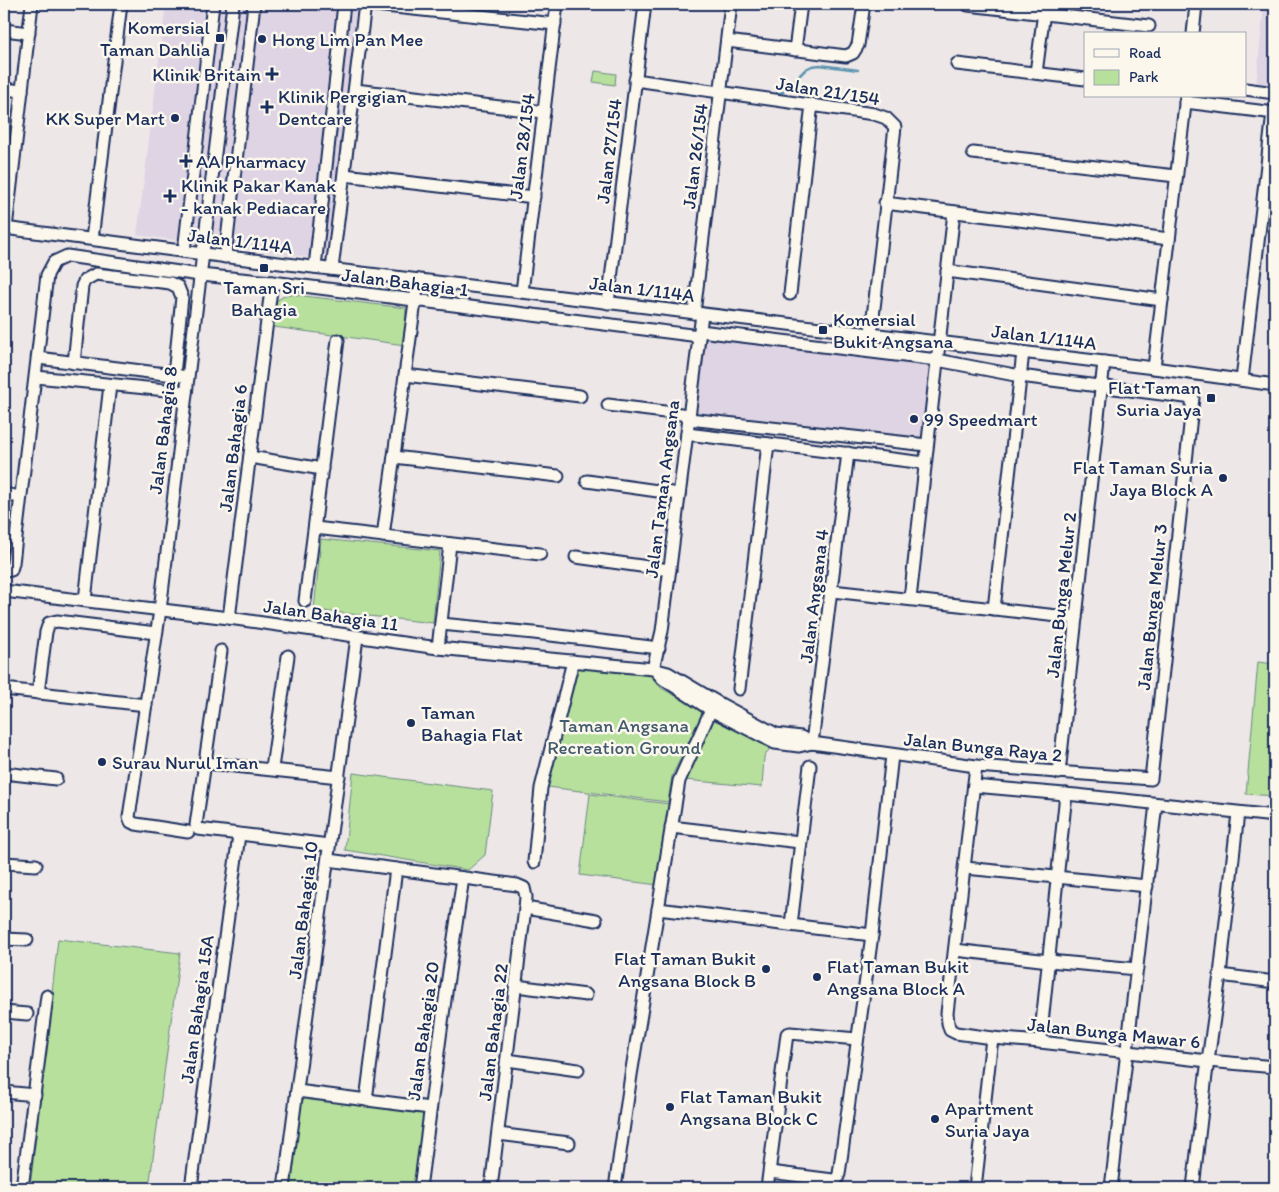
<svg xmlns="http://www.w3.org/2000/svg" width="1279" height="1192" viewBox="0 0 1279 1192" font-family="Itim,sans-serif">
  <rect width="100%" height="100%" fill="#eee7e8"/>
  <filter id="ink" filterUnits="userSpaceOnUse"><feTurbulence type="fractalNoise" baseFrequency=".02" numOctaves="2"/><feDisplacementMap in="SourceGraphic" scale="10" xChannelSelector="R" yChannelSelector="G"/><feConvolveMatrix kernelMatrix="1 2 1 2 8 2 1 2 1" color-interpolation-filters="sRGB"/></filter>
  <g filter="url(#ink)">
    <g fill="#ded4e4">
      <path d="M 166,4 L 356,4 L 355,9 L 361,9 L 333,256 L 324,255 L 323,259 L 137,235 Z"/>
      <path d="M 1264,4 L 1275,4 L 1275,89 L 1256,87 Z"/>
      <path d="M 702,335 L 932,363 L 924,441 L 693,416 Z"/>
    </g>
    <g fill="#b7e09d" stroke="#69887e">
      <path d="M 595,71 L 616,74 L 615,85 L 593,82 Z"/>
      <path d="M 287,294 L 406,308 L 405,345 L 274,327 L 276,301 Z"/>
      <path d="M 321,539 L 440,551 L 433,623 L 314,610 Z"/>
      <path d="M 1258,662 L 1275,664 L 1275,796 L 1246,794 Z"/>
      <path d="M 579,664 L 650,672 L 661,688 L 704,711 L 672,776 L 668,802 L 548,787 Z"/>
      <path d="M 714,715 L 772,745 L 764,757 L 762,787 L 685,780 Z"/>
      <path d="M 353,773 L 493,791 L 485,855 L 468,870 L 345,850 Z"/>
      <path d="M 590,794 L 669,804 L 658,885 L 580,875 Z"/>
      <path d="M 58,939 L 180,953 L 149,1188 L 30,1188 Z"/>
      <path d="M 302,1096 L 429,1112 L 418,1188 L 312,1188 L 291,1186 Z"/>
    </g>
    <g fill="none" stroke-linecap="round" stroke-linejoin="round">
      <path stroke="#5d95af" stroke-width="2.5" d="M 777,93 L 783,92 L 806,69 L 812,66 L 820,65 L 858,70"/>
      <defs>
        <g id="minor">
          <path d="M 366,4 L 555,24"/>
          <path d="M 968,5 L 1149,26"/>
          <path d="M 4,30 L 29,33"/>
          <path d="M 1193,34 L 1196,4"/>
          <path d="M 727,41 L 846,56 L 853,53 L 858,45 L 864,4"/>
          <path d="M 795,50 L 801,4"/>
          <path d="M 957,64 L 1085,79"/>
          <path d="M 1036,73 L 1045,4"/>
          <path d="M 635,80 L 874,114 L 886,118 L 895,127 L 871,334"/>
          <path d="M 4,89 L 22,91"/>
          <path d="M 1245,89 L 1275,93"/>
          <path d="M 355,90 L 544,112"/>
          <path d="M 1185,102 L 1275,113"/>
          <path d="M 973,153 L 1176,176"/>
          <path d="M 344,175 L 534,197"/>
          <path d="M 885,203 L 1169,239"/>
          <path d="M 4,228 L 204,254 L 1154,368 L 1275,385"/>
          <path d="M 6,228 L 32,4"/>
          <path d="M 92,239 L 121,4"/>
          <path d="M 184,251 L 213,4"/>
          <path d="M 225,257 L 254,4"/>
          <path d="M 315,267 L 344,4"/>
          <path d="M 332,269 L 365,4"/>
          <path d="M 947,271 L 1162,300"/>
          <path d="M 522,292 L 557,4"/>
          <path d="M 790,294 L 812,104"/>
          <path d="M 608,303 L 645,4"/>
          <path d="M 694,313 L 731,4"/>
          <path d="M 38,358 L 181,376"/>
          <path d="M 74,363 L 82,286 L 85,280 L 96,274 L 170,283 L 178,287 L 182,297 L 174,375"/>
          <path d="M 1154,368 L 1186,96"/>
          <path d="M 405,375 L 580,396"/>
          <path d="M 36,377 L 186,392"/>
          <path d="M 1242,380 L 1273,113"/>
          <path d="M 608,405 L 689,415"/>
          <path d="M 689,419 L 927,445"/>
          <path d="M 687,434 L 925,463"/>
          <path d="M 250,457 L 322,469"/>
          <path d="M 394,457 L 558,476"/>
          <path d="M 587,481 L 679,494"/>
          <path d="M 4,494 L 20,497"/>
          <path d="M 315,528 L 540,554"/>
          <path d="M 383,536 L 418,280"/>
          <path d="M 576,557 L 670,570"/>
          <path d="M 4,571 L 11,570 L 13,563 L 47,275 L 54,262 L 67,256 L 200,275 L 272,282 L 699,336"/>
          <path d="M 4,591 L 229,618 L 438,648 L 653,669 L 668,673 L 715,701 L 776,734 L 801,737 L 812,743 L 976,766 L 1151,779 L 1193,398 L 1020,376 L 937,360 L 700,331"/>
          <path d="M 832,591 L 1076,618"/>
          <path d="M 910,599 L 954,212"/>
          <path d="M 85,600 L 110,385"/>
          <path d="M 305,601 L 338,340"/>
          <path d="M 994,609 L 1023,352"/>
          <path d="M 229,618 L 272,282"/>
          <path d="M 441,624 L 534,633 L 659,648"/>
          <path d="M 438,648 L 450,544"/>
          <path d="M 221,651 L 196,825 L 198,829 L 329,845"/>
          <path d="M 653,669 L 662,631 L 702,314"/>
          <path d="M 657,672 L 663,679 L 711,710 L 775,743 L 799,746 L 812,743"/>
          <path d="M 4,689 L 146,705"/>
          <path d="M 739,689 L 768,444"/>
          <path d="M 38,693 L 46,632 L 49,623 L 57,621 L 156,633"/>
          <path d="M 812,743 L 848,453"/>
          <path d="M 206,763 L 339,777"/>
          <path d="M 976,766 L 947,1013 L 948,1023 L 950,1030 L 956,1033 L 992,1038 L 1040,1042 L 1208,1061 L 1275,1067"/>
          <path d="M 272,768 L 288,656"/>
          <path d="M 4,773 L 56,779"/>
          <path d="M 1059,773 L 1104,362"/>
          <path d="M 974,786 L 1076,795 L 1275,816"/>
          <path d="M 671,827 L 800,842"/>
          <path d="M 188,832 L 136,824 L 131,822 L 129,817 L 160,610 L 233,4"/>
          <path d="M 328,860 L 517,885 L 524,888 L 526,897 L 525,908 L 491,1188"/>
          <path d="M 534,862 L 541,788 L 573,661"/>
          <path d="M 4,863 L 36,865"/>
          <path d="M 965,868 L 1147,886"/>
          <path d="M 525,908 L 596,920"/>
          <path d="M 658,909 L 872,935"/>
          <path d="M 791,925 L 810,766"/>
          <path d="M 4,939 L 27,940"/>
          <path d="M 955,950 L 1049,961 L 1137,969"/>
          <path d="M 1220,975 L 1275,982"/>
          <path d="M 516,986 L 586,995"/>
          <path d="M 4,1012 L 27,1014"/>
          <path d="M 1040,1042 L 1066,794"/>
          <path d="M 507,1060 L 578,1070"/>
          <path d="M 297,1091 L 430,1108"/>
          <path d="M 4,1092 L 35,1095"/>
          <path d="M 366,1100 L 396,869"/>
          <path d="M 498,1134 L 569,1143"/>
          <path d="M 770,1172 L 833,1180 L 837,1179 L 839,1174 L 872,935 L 892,755"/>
          <path d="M 22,1188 L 47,996"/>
          <path d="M 191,1188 L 239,835"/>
          <path d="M 284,1188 L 357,637"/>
          <path d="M 420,1188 L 447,985 L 463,878"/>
          <path d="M 615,1188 L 631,1075 L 679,781 L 715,701"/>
          <path d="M 767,1188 L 787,1034 L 790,1033 L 857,1039"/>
          <path d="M 975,1188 L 992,1038"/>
          <path d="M 1111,1188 L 1156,804"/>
          <path d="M 1193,1188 L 1206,1075 L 1220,975 L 1238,813"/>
          <path d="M 1275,1188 L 1275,1187"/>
        </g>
      </defs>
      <use href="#minor" stroke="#1b2f5e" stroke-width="15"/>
      <use href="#minor" stroke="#fbf7ec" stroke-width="11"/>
    </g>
  </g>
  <g fill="#1b2f5e" stroke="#fbf7ec" stroke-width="2">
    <rect x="215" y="33" width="10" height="10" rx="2.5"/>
    <circle cx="262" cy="39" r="5"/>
    <path d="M269.5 66.5h5v5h5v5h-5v5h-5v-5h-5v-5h5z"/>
    <path d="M264.5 99.5h5v5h5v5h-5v5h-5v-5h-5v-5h5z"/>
    <circle cx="175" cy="118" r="5"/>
    <path d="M183.5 153.5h5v5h5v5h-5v5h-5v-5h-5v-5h5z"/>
    <path d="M167.5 188.5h5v5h5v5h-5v5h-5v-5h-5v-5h5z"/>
    <rect x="259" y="263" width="10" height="10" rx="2.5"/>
    <rect x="818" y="325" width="10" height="10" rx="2.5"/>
    <rect x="1206" y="393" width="10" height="10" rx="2.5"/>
    <circle cx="914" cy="419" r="5"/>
    <circle cx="1223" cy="478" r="5"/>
    <circle cx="411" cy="723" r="5"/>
    <circle cx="102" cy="762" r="5"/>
    <circle cx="766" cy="969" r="5"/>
    <circle cx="817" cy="977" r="5"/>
    <circle cx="670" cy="1107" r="5"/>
    <circle cx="935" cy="1119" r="5"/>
  </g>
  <g text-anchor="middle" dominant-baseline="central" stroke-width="5" stroke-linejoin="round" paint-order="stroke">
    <g font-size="19" fill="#1b2f5e" stroke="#fbf7ec" text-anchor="start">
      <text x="210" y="27" text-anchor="end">Komersial<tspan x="210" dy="22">Taman Dahlia</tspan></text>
      <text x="272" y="39">Hong Lim Pan Mee</text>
      <text x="261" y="74" text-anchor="end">Klinik Britain</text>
      <text x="278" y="96">Klinik Pergigian<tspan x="278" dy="22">Dentcare</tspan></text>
      <text x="165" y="118" text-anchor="end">KK Super Mart</text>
      <text x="196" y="161">AA Pharmacy</text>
      <text x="181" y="185">Klinik Pakar Kanak<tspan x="181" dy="22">- kanak Pediacare</tspan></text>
      <text x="264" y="287" text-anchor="middle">Taman Sri<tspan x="264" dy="22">Bahagia</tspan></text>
      <text x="833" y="319">Komersial<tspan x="833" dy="22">Bukit Angsana</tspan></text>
      <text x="1201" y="387" text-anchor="end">Flat Taman<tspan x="1201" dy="22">Suria Jaya</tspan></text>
      <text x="924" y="419">99 Speedmart</text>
      <text x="1213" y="467" text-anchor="end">Flat Taman Suria<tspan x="1213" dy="22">Jaya Block A</tspan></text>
      <text x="421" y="712">Taman<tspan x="421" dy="22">Bahagia Flat</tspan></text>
      <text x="112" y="762">Surau Nurul Iman</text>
      <text x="756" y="958" text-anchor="end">Flat Taman Bukit<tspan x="756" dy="22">Angsana Block B</tspan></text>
      <text x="827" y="966">Flat Taman Bukit<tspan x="827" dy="22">Angsana Block A</tspan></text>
      <text x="680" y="1096">Flat Taman Bukit<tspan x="680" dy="22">Angsana Block C</tspan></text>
      <text x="945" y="1108">Apartment<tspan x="945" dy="22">Suria Jaya</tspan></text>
    </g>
    <g font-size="19" fill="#1b2f5e" stroke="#fbf7ec">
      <text transform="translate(828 91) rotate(9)">Jalan 21/154</text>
      <text transform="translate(522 146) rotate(-83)">Jalan 28/154</text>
      <text transform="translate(609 151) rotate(-83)">Jalan 27/154</text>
      <text transform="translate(695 156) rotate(-83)">Jalan 26/154</text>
      <text transform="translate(240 241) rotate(7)">Jalan 1/114A</text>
      <text transform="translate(405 282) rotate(7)">Jalan Bahagia 1</text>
      <text transform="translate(642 289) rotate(7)">Jalan 1/114A</text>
      <text transform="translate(1044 337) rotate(7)">Jalan 1/114A</text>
      <text transform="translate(163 430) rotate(-83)">Jalan Bahagia 8</text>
      <text transform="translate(233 448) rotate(-83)">Jalan Bahagia 6</text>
      <text transform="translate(662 489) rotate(-83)">Jalan Taman Angsana</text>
      <text transform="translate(1061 595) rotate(-84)">Jalan Bunga Melur 2</text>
      <text transform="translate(814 596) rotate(-83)">Jalan Angsana 4</text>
      <text transform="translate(1152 607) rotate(-84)">Jalan Bunga Melur 3</text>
      <text transform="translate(331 615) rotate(8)">Jalan Bahagia 11</text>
      <text transform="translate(983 747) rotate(6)">Jalan Bunga Raya 2</text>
      <text transform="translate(303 910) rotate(-83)">Jalan Bahagia 10</text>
      <text transform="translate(197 1009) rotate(-82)">Jalan Bahagia 15A</text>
      <text transform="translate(423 1031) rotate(-82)">Jalan Bahagia 20</text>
      <text transform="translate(493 1032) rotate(-83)">Jalan Bahagia 22</text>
      <text transform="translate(1114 1033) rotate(6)">Jalan Bunga Mawar 6</text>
    </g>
    <g font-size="19" fill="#425b6e" stroke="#fbf7ec">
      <text x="624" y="725">Taman Angsana<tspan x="624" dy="22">Recreation Ground</tspan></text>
    </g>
  </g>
  <rect width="1279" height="1192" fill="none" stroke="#fbf7ec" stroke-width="20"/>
  <rect x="10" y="10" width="1259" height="1172" fill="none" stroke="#1b2f5e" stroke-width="2" filter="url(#ink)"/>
  <rect x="1084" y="32" width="162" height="65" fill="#fbf7ec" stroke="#a1a7b3"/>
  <rect x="1094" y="49" width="25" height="8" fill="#fbf7ec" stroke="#a1a7b3"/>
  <text x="1129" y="58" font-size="15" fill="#1b2f5e">Road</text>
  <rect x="1094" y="70" width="25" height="15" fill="#b7e09d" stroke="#a1a7b3"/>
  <text x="1129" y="82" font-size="15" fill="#1b2f5e">Park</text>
</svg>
